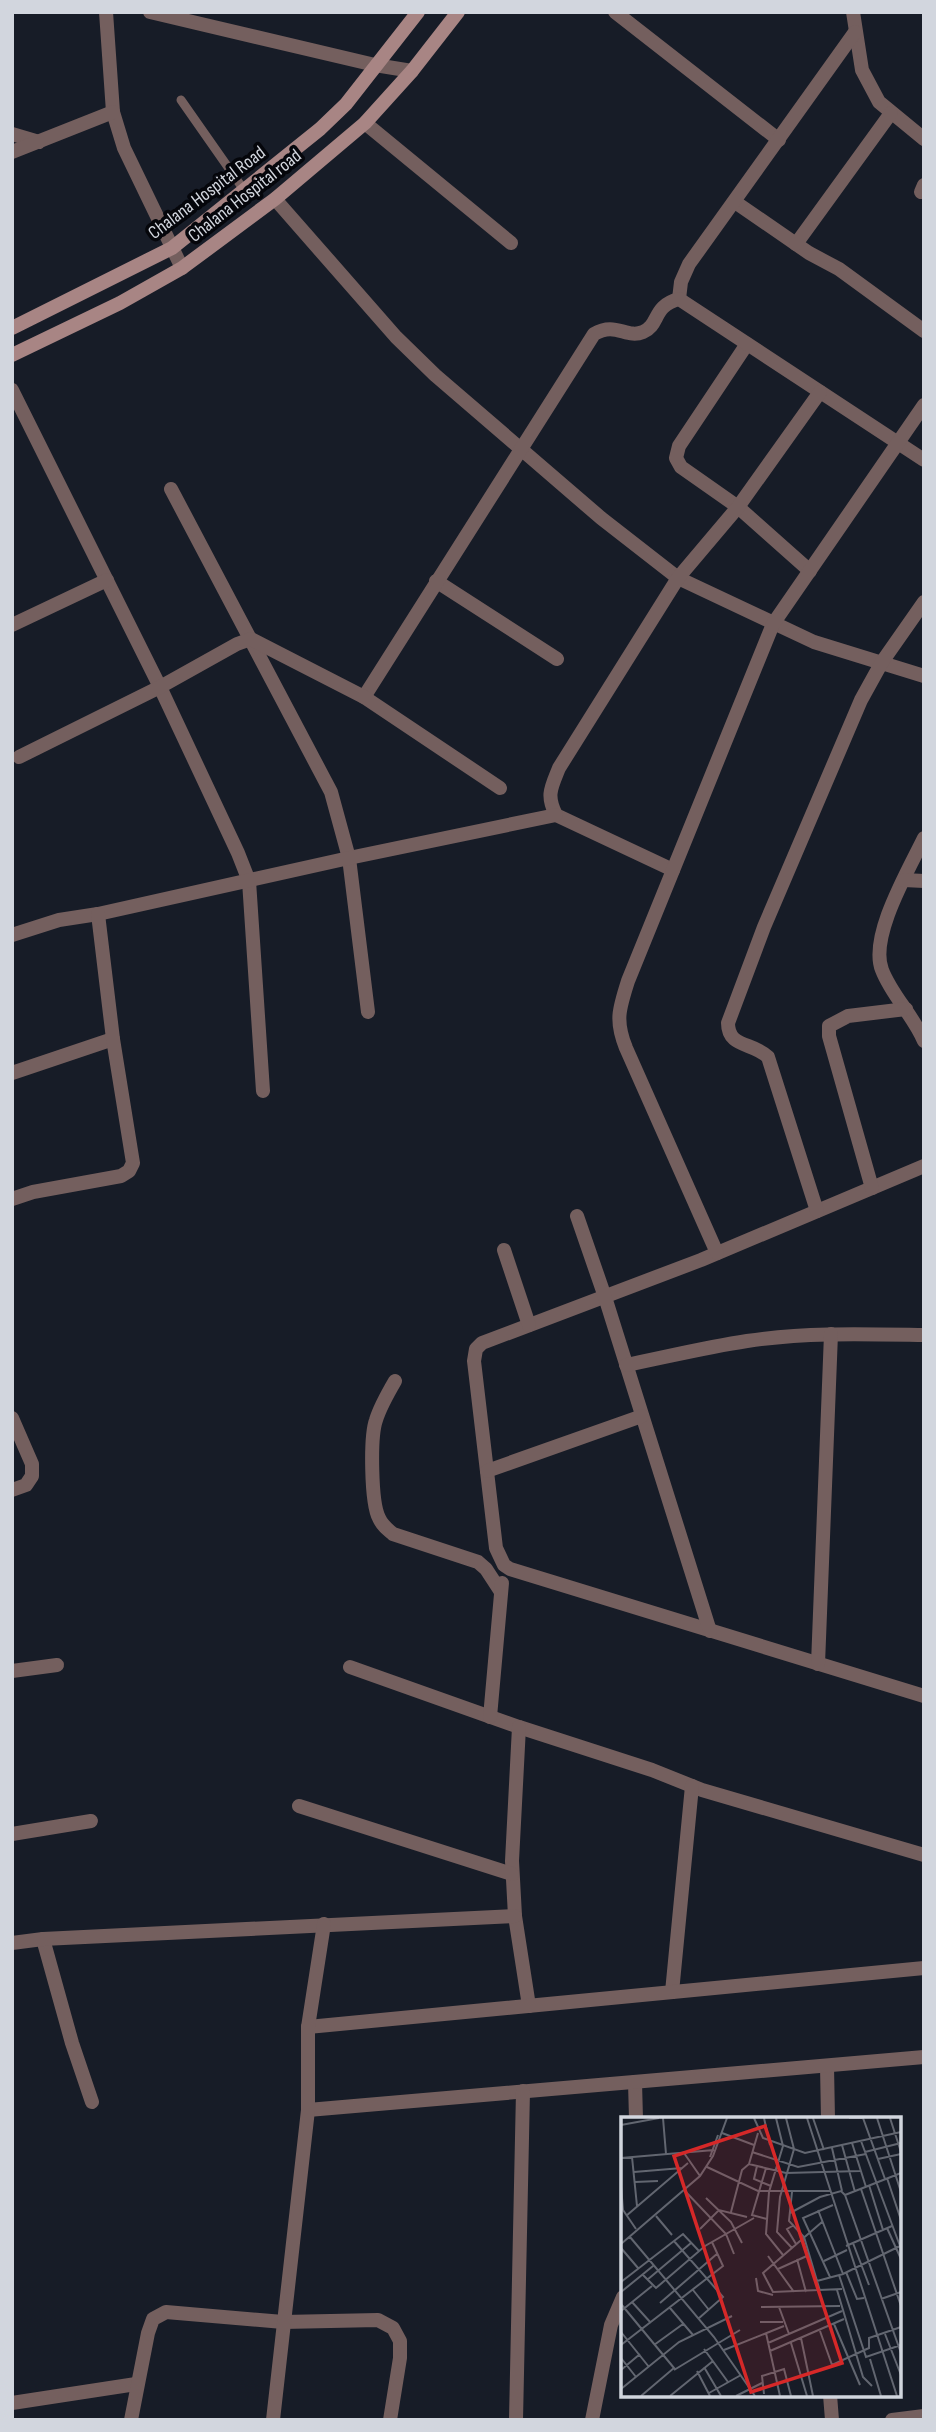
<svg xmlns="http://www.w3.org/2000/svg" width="936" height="2432" viewBox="0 0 936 2432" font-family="'Sofia Sans Condensed',sans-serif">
  <rect width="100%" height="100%" fill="#171c27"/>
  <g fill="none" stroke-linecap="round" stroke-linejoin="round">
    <path stroke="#745f5e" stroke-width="9" d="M 181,100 L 244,190"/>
    <g stroke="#745f5e" stroke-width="14">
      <path d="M 106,12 L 113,112 L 124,148 L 182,268"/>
      <path d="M 150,12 L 375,65 L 412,71"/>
      <path d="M 615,12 L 779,140"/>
      <path d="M 853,12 L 862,70 L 879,102 L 924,139"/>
      <path d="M 365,123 L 511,243"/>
      <path d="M 12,134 L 39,142"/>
      <path d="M 12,152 L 113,112"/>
      <path d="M 921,192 L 924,185"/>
      <path d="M 275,199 L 396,337 L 435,375 L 601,518 L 678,578 L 814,642 L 924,676"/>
      <path d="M 735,202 L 809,253 L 839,269 L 924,331"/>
      <path d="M 796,244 L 891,113"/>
      <path d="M 679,299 L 681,282 L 689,264 L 855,32"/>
      <path d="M 747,344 L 679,446 L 676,458 L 681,467 L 738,507 L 810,571"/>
      <path d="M 12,390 L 160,687 L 238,853 L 249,881 L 263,1091"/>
      <path d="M 171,489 L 331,792 L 349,858 L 368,1012"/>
      <path d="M 436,581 L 557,659"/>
      <path d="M 12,625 L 107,580"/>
      <path d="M 364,697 L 594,334 C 616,321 626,339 643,332 C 660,325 652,306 679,299 L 924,460"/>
      <path d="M 19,757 L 160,687 L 237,644 L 251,639 L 364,697 L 500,788"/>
      <path d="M 924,838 C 908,871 869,937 882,970 C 892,996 913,1015 924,1041"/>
      <path d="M 673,870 L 556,815 C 546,795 551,788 559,768 L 678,578 L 738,507 L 820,392"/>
      <path d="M 904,880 L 924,881"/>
      <path d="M 12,935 L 59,920 L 98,914 L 349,858 L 556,815"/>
      <path d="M 12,1073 L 113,1039"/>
      <path d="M 924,1166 L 701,1260 L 482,1343 L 476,1349 L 474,1361 L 496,1548 L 504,1565 L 510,1569 L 924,1696"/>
      <path d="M 872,1188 L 829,1036 L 829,1026 L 848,1016 L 906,1009"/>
      <path d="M 12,1199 L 33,1192 L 121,1176 L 129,1171 L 133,1163 L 113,1039 L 98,914"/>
      <path d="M 817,1211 L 768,1057 C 753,1042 728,1048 728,1023 L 764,927 L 861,700 L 882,662 L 924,602"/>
      <path d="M 577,1216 L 605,1297 L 710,1631"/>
      <path d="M 504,1250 L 529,1325"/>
      <path d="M 717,1253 L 626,1048 C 615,1021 619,1009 628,981 L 773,624 L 924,405"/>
      <path d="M 626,1365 C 666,1357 707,1347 747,1341 C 806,1332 865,1334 924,1335"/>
      <path d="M 395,1381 C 388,1393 380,1407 376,1420 C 370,1437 371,1503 379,1518 C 382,1525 387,1529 393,1534 L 478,1562 L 486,1569 L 501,1592"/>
      <path d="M 12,1418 L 32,1464 L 32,1476 L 26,1485 L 12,1490"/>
      <path d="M 487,1471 L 642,1416"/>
      <path d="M 818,1664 L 831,1334"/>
      <path d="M 350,1667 L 519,1727 L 652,1770 L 702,1790 L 924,1855"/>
      <path d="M 12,1671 L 57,1665"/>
      <path d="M 490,1717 L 502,1583"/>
      <path d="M 519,1727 L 512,1861 L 515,1916 L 529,2006"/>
      <path d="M 299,1806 L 512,1874"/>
      <path d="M 12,1834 L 91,1821"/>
      <path d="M 43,1939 L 72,2043 L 92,2102"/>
      <path d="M 12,1943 L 43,1939 L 515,1916"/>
      <path d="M 672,1992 L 692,1786"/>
      <path d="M 308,2027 L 924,1968"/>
      <path d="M 827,2066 L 828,2119"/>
      <path d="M 635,2082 L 636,2119"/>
      <path d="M 308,2110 L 924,2057"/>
      <path d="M 830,2395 L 832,2420"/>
      <path d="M 12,2403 L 136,2384"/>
      <path d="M 131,2420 L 148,2333 L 153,2319 L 166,2312 L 283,2322 L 378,2320 L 393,2328 L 400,2341 L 400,2358 L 390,2420"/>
      <path d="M 273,2420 L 308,2110 L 308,2027 L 324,1924"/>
      <path d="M 516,2420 L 523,2091"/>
      <path d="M 592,2420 L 611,2325 L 623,2297"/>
      <path d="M 892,2420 L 924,2416"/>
    </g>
    <g stroke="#a88584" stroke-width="14">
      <path d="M 12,328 L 172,248 L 320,129 L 346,104 L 418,12"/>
      <path d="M 12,355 L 120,303 L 182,268 L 275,199 L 365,123 L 412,71 L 458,12"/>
    </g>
  </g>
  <g text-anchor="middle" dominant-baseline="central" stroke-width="7" stroke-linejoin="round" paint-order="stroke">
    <g font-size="19" fill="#d2d6de" stroke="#05060b">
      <text transform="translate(207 193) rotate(-37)">Chalana Hospital Road</text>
      <text transform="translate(245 196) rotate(-38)">Chalana Hospital road</text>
    </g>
  </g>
  <g transform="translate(621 2117)">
    <rect width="280" height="280" fill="#171c27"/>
    <path fill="none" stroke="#626670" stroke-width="2" d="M 42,1 L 45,37M 133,1 L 142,21 L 184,36 L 280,15M 143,1 L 149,28M 155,1 L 162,29 L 148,75 L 145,117 L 162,138M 165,1 L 173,32 L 159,80 L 156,115 L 171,131M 186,1 L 276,279M 192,1 L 203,33M 228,1 L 242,1 L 264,62M 256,1 L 280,75M 269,1 L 280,35M 0,8 L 38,1M 101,16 L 133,28M 240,24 L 279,129M 231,26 L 245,70M 221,28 L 234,75M 211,31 L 221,74M 131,35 L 177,50 L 245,37M 244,35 L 280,26M 63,36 L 79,59M 11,40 L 16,89M 89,40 L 97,18M 0,41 L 93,33M 257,42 L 280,37M 128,47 L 137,16M 136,49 L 133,62 L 150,69M 86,50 L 137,74 L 209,74M 145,51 L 131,98 L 146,102M 13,55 L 61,51M 266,61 L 280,103M 14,65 L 37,64M 248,68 L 262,113M 0,69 L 2,93 L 15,112M 240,72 L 280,189M 64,74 L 105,117 L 113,137M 171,75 L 168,104 L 183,120 L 199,174M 224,78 L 280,236M 85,81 L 110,105 L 121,126M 197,93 L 222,157M 110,95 L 121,53 L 128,47 L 165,56 L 239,54M 169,96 L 199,80 L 220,74 L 224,78 L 280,56M 5,99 L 67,46M 35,99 L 51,118M 201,105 L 142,156 L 152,175 L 221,172M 173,108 L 166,112 L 175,127M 266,111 L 280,142M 79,112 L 98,93 L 126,100M 9,120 L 93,220 L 134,279M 53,124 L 102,180 L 77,202M 232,126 L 248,168M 0,127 L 79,59 L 92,39 L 106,1M 225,129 L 271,109M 0,131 L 17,151M 147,139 L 173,175M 176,142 L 185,175M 203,144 L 226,133M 157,152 L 188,138M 225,155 L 236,182 L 243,181M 22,158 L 35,171 L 84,129 L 133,101M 218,158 L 245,240 L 280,228M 209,160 L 182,101 L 212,88M 135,161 L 137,174 L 152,178M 26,163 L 70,126M 196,164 L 222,157 L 279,129M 0,165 L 62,117 L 78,134M 72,173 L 88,193M 216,173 L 242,260 L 251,269M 0,175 L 32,149M 260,182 L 280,175M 11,185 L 30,206M 39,186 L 97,136M 0,187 L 53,251 L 20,279M 140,190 L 219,189M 158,190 L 168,217M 49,191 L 72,218M 0,194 L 31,169M 139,205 L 162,205M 213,207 L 239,268M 199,214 L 211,248 L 248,231 L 248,221 L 280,210M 0,215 L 28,250M 145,216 L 159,279M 264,217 L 280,258M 180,221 L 192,279M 147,226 L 221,194M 170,226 L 186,279M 0,228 L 102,149 L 91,125M 33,228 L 62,207M 83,232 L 107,265M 103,233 L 163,209M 149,234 L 223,202M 0,241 L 15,260M 249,242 L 260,279M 83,250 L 100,279M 0,253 L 19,237M 53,253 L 119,213M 76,254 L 89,279M 0,272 L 58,225 L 111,199M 88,276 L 120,258M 143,277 L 141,259 L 163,252 L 170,279M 49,279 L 92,244M 115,279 L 141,266"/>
    <path fill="#d62828" fill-opacity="0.15" stroke="#d62828" stroke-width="3.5" d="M 144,9 L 221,246 L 130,275 L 53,39 Z"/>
    <rect width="280" height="280" fill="none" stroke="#d2d6de" stroke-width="3.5"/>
  </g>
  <rect width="936" height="2432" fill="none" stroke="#d2d6de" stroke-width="28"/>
</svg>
